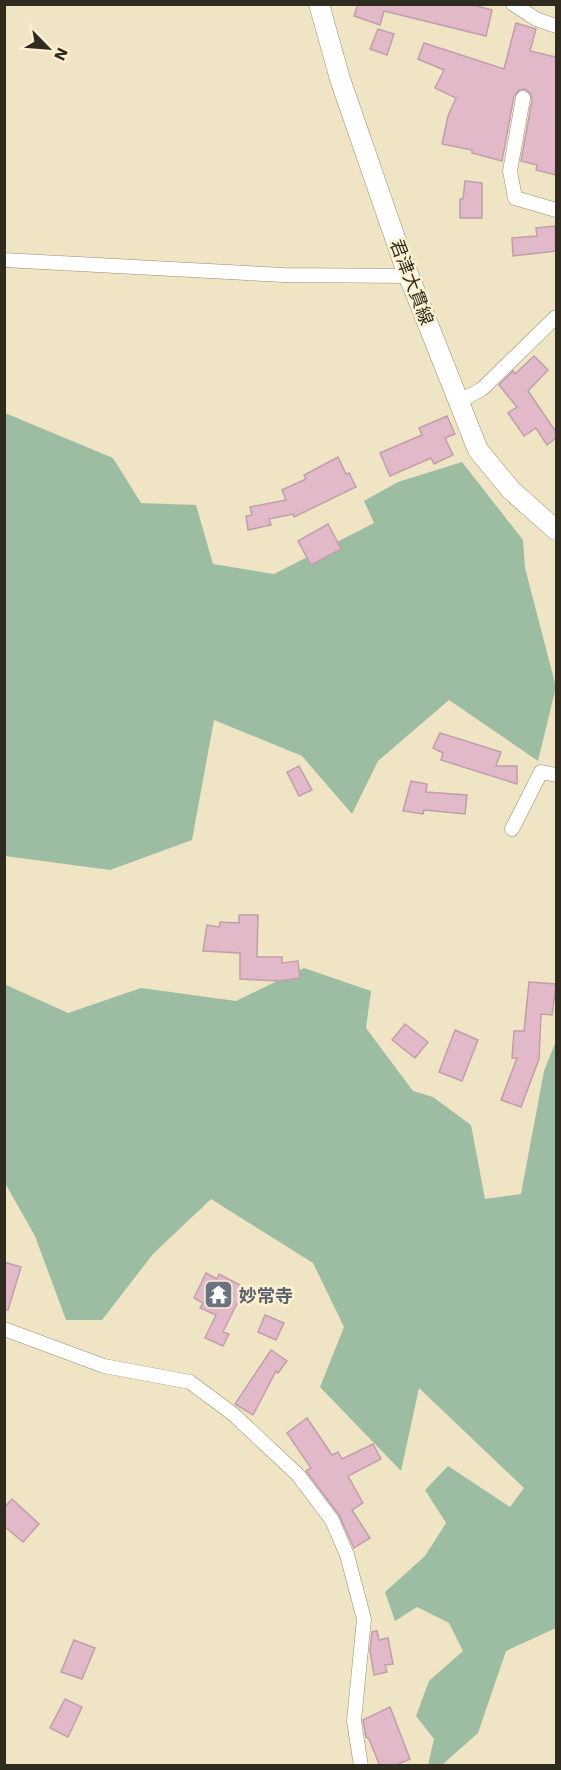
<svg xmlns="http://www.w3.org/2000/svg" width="561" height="1770" viewBox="0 0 561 1770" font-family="'Work Sans','Noto Sans JP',sans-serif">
  <rect width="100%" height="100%" fill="#efe4c4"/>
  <g fill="#9dbda3">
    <path d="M 5,413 L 113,458 L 141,503 L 196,505 L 213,564 L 274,574 L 374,523 L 364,501 L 398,482 L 462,462 L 523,540 L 525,568 L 556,687 L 538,761 L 449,700 L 378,761 L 352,814 L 302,756 L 214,720 L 192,840 L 110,870 L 5,856 Z"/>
    <path d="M 304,968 L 371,991 L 366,1028 L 413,1091 L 433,1097 L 471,1125 L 485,1199 L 521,1194 L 544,1071 L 556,1041 L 556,1628 L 506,1651 L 478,1733 L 442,1765 L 428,1765 L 434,1739 L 416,1716 L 429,1681 L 463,1651 L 449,1623 L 417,1607 L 395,1621 L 385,1592 L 425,1556 L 446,1523 L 425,1490 L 448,1466 L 510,1507 L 524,1488 L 419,1388 L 401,1471 L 320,1387 L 344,1327 L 313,1263 L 211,1199 L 153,1254 L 102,1320 L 66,1320 L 35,1236 L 5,1183 L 4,984 L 68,1013 L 141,988 L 236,1001 Z"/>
  </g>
  <g fill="#e1b9c9" stroke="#c09fab" stroke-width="1.5">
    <path d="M 358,4 L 470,4 L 492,10 L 486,36 L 384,11 L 380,25 L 354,16 Z"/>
    <path d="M 516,23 L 536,29 L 530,51 L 556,57 L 556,175 L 536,170 L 537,165 L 521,161 L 532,100 L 531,94 L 525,89 L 519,90 L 514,96 L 502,161 L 472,153 L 472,150 L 442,144 L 448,116 L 456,98 L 435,88 L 444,70 L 418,59 L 424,43 L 504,69 Z"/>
    <path d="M 378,29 L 394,34 L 387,55 L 370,49 Z"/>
    <path d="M 465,181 L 482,183 L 482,218 L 460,218 L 460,199 L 463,199 Z"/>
    <path d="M 555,226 L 556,251 L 513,256 L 512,238 L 537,236 L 536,228 Z"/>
    <path d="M 534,356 L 548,370 L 528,391 L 556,432 L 556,438 L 547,445 L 536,428 L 524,436 L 508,413 L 517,407 L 499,385 L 513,371 L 515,374 Z"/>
    <path d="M 447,416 L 455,434 L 445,438 L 453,455 L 434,464 L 431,458 L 390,476 L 380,453 L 422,435 L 419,428 Z"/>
    <path d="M 338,457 L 346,474 L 349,473 L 356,487 L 294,517 L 293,514 L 269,519 L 271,525 L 248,530 L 246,516 L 252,515 L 250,507 L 286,500 L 282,490 L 306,479 L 304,475 Z"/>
    <path d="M 328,524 L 341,549 L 311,565 L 298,541 Z"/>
    <path d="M 440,733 L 501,752 L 496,766 L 517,766 L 517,784 L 441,760 L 443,753 L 433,748 Z"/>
    <path d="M 299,766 L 312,790 L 299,796 L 287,772 Z"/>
    <path d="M 411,781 L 427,784 L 426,792 L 467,795 L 465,814 L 424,810 L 423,814 L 403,811 Z"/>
    <path d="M 239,915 L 258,915 L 257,957 L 282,957 L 282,963 L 298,961 L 300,978 L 279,981 L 240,979 L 240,953 L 203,951 L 207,925 L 219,927 L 220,922 L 239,923 Z"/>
    <path d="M 529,982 L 556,984 L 552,1015 L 541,1014 L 539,1059 L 521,1107 L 501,1100 L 517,1058 L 512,1058 L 514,1031 L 524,1031 Z"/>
    <path d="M 405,1024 L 428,1042 L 415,1058 L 392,1040 Z"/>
    <path d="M 455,1030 L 478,1040 L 462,1081 L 439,1072 Z"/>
    <path d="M 4,1262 L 21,1267 L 8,1310 L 4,1310 Z"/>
    <path d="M 206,1273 L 217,1279 L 219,1274 L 242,1286 L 240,1290 L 243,1291 L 223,1332 L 229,1334 L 223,1346 L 205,1338 L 216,1315 L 200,1308 L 203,1303 L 194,1298 Z"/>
    <path d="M 265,1315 L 284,1323 L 276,1340 L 258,1332 Z"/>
    <path d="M 271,1350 L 287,1361 L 278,1373 L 276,1371 L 253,1415 L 235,1404 Z"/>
    <path d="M 307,1418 L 332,1455 L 338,1452 L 342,1459 L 373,1444 L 381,1459 L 348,1476 L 363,1503 L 352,1510 L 370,1538 L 354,1548 L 339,1515 L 306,1471 L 311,1468 L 287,1433 Z"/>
    <path d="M 12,1499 L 39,1524 L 23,1542 L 4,1526 L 4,1508 Z"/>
    <path d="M 377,1631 L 379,1640 L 388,1638 L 393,1664 L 385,1665 L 387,1672 L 374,1675 L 370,1651 L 372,1632 Z"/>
    <path d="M 74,1640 L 95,1648 L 82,1679 L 61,1672 Z"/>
    <path d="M 65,1699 L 82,1707 L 68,1737 L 50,1728 Z"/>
    <path d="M 390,1707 L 410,1759 L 393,1766 L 380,1766 L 369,1739 L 366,1737 L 363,1720 Z"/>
  </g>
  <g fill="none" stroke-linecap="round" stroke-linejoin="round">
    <defs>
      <g id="street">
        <path d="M 513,4 L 536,19 L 556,26"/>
        <path d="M 523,98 L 510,171 L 515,198 L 556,210"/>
        <path d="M 4,260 L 284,275 L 408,276"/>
        <path d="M 458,402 L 482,389 L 556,317"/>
        <path d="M 512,829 L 541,772 L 556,775"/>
        <path d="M 4,1329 L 104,1366 L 190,1382 L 233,1414 L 298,1475 L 332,1520 L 347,1555 L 364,1619 L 354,1721 L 361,1766"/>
      </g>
      <path id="secondary" d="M 319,4 L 340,79 L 404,264 L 478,450 L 512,491 L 556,530"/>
    </defs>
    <use href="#street" stroke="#978d70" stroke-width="15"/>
    <use href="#secondary" stroke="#978d70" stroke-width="21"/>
    <use href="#street" stroke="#fff" stroke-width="14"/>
    <use href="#secondary" stroke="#fff" stroke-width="20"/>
  </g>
  <defs>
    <symbol id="temple-square" viewBox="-11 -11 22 22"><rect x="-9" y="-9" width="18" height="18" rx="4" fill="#6b7280" stroke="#fcf1d1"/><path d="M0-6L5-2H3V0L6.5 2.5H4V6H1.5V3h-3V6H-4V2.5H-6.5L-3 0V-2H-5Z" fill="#fff"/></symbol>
  </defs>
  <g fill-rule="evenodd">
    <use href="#temple-square" x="202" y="1278" width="33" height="33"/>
  </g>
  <g text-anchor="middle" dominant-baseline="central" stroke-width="5" stroke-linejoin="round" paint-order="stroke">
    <g font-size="18" fill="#2f2b1f" stroke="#fcf1d1">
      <text transform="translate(412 282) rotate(69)">君津大貫線</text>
    </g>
    <g font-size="18" font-weight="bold" fill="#5b616d" stroke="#fcf1d1" text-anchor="start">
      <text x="239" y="1295">妙常寺</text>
    </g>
  </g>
  <rect width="561" height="1770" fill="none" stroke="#2f2b1f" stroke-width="12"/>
  <g transform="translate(48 48) rotate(115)" stroke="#fcf1d1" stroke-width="4.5" paint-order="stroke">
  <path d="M0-4.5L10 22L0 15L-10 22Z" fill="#2f2b1f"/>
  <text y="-9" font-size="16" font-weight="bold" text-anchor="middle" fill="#2f2b1f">N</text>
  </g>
</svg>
